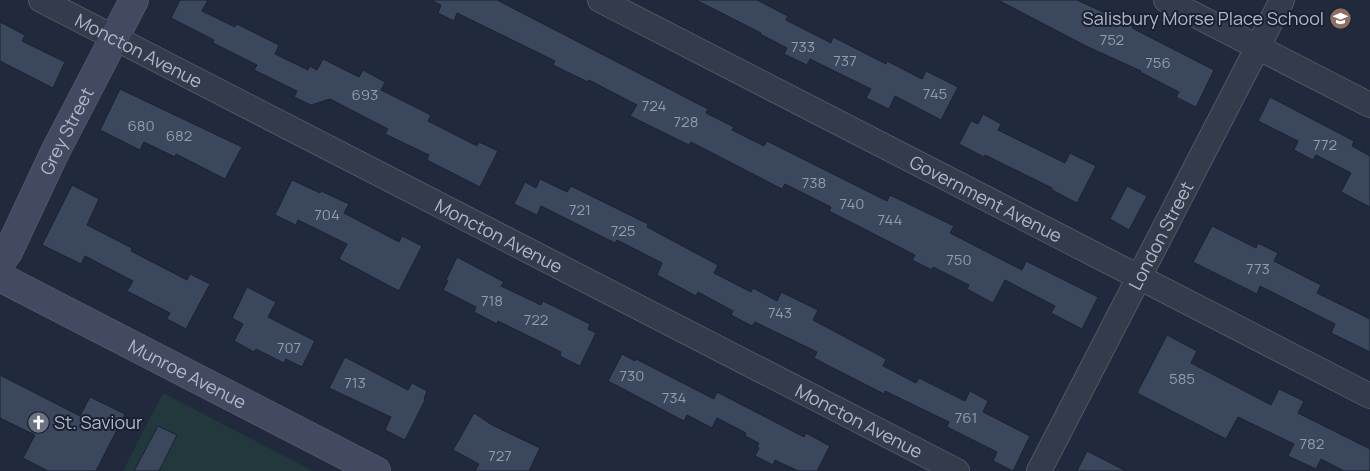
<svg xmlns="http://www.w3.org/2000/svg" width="1370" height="471" viewBox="0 0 1370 471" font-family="Manrope,sans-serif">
  <rect width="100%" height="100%" fill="#202a3c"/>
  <path fill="#22383d" d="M 163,393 L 313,471 L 123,471 Z"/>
  <g fill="#3b475d" stroke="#1b2333">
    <path d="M 180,0 L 208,0 L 202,11 L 235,27 L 237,24 L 279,45 L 275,54 L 308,70 L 310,66 L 317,70 L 323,59 L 359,77 L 363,70 L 385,82 L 381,90 L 431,115 L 428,121 L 477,146 L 479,142 L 498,151 L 480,187 L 427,160 L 429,155 L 385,134 L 388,129 L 330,99 L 311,105 L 294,97 L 297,91 L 254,70 L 257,65 L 213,43 L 214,40 L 171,18 Z"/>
    <path d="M 431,0 L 497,0 L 708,109 L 706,113 L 734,127 L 732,130 L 764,146 L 767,141 L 887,201 L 890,195 L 954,226 L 950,233 L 1022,270 L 1026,261 L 1098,297 L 1082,329 L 1051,313 L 1055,306 L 1005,280 L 993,303 L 967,289 L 969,285 L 933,267 L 932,270 L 912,260 L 915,255 L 829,211 L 831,207 L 785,184 L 782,189 L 691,142 L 689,145 L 630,116 L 637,105 L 589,80 L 588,82 L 553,65 L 555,61 L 457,13 L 454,21 L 438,13 L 441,5 Z"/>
    <path d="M 696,0 L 757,0 L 788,16 L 786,20 L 831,43 L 833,37 L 886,64 L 887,61 L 922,79 L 926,71 L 958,87 L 941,120 L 895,96 L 889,109 L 866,98 L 871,89 L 810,59 L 807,65 L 784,54 L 787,48 L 760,34 L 761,33 Z"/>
    <path d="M 998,0 L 1077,0 L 1133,26 L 1132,28 L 1214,70 L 1196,107 L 1176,97 L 1179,92 L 1140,72 L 1141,71 L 1086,46 Z"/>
    <path d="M 0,22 L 25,35 L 22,41 L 65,62 L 53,88 L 0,61 Z"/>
    <path d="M 120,89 L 242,147 L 225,179 L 176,154 L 175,157 L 144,142 L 140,150 L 100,130 Z"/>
    <path d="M 1270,97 L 1354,141 L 1352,146 L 1370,156 L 1370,207 L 1341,192 L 1351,173 L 1316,155 L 1313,160 L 1294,150 L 1298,141 L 1258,121 Z"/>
    <path d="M 983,114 L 1001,124 L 998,130 L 1065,163 L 1070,153 L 1096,166 L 1077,203 L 1052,190 L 1052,188 L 985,155 L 984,157 L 959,144 L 971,121 L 978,124 Z"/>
    <path d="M 540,179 L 567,192 L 571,186 L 648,224 L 647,227 L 718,265 L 714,273 L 751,292 L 753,288 L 777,301 L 781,292 L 818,310 L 813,320 L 886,359 L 883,366 L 916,383 L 919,378 L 965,401 L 970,391 L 988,401 L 983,412 L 1030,436 L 1013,471 L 993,461 L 997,452 L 947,427 L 949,422 L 885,391 L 884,394 L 835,369 L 814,358 L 817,352 L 755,322 L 752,326 L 731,315 L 733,311 L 698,292 L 696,296 L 657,275 L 662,263 L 617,240 L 615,243 L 541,206 L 537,215 L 514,204 L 525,182 L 536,188 Z"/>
    <path d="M 292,180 L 320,193 L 321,191 L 349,204 L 344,213 L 399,242 L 402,236 L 422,246 L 399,291 L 339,259 L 347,244 L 298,220 L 296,225 L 275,215 Z"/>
    <path d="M 72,185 L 99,199 L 87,225 L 132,248 L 131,251 L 187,280 L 190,274 L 210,284 L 186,329 L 167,319 L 170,313 L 127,291 L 133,281 L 85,256 L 81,264 L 42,245 Z"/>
    <path d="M 1127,186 L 1147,196 L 1129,230 L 1110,219 Z"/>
    <path d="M 1212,226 L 1256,248 L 1258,243 L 1278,253 L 1274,261 L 1321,285 L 1317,293 L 1370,319 L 1370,352 L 1331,333 L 1335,324 L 1260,286 L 1257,294 L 1193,262 Z"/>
    <path d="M 457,257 L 504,282 L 501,286 L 541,305 L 543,301 L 590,324 L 588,329 L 596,333 L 580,366 L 560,356 L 561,352 L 498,321 L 497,324 L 474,312 L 476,307 L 443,290 L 448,281 L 446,280 Z"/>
    <path d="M 247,287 L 276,302 L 268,317 L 315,341 L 302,367 L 286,359 L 284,363 L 256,349 L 254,352 L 234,341 L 243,324 L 232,318 Z"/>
    <path d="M 1167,335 L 1197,351 L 1191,363 L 1271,405 L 1279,389 L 1304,401 L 1298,413 L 1370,449 L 1370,471 L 1344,471 L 1321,459 L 1316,469 L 1288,456 L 1294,444 L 1238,417 L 1226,439 L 1137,393 Z"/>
    <path d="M 622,354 L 635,361 L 636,359 L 714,399 L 717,392 L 804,437 L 806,433 L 830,446 L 817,471 L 798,471 L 775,460 L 773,465 L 755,456 L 759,448 L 757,447 L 759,443 L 745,436 L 746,433 L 717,418 L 712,428 L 687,415 L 684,421 L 608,381 Z"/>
    <path d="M 345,357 L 408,390 L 412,383 L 427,391 L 424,399 L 425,400 L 405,440 L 385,430 L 391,417 L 329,388 Z"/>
    <path d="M 0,375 L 80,416 L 90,397 L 125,414 L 96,471 L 48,471 L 23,458 L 35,435 L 0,418 Z"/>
    <path d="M 474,413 L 492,425 L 540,448 L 529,471 L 475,471 L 479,464 L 453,450 Z"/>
    <path d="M 158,426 L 177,435 L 159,471 L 134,471 Z"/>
    <path d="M 1087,451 L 1126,471 L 1077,471 Z"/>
  </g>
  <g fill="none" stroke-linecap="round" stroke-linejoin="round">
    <defs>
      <g id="street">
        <path id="s1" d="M 41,0 L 957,471"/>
        <path id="s2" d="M 600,0 L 1370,396"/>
        <path d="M 1166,0 L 1370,105"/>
        <path id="s3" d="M 1039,471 L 1282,0"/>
      </g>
      <g id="secondary">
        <path id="s4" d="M 0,263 L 8,252 L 55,152 L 134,0"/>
        <path id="s5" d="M 0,277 L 376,471"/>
      </g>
    </defs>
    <use href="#street" stroke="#4f5767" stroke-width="26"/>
    <use href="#secondary" stroke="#4f5767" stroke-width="30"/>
    <use href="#street" stroke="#343c4c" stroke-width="24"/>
    <use href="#secondary" stroke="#414a60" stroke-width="28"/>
  </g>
  <defs>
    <symbol id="school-disc" viewBox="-11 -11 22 22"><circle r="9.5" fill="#8d6e63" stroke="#192131"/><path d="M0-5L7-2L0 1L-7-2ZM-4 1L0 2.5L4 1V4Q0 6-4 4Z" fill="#fff"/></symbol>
    <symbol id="church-disc" viewBox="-11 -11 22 22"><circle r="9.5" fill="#6b7280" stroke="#192131"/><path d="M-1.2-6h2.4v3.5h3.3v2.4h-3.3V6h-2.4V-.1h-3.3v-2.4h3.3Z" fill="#fff"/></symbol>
  </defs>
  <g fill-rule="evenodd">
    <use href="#school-disc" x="1328" y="6" width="25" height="25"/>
    <use href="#church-disc" x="26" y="410" width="25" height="25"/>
  </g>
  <g text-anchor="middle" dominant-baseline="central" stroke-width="4" stroke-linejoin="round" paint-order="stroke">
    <g font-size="15" fill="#929bae">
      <text x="1112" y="39">752</text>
      <text x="803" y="46">733</text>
      <text x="845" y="60">737</text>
      <text x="1158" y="62">756</text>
      <text x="935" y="93">745</text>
      <text x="365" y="94">693</text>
      <text x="654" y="105">724</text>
      <text x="686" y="121">728</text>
      <text x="141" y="125">680</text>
      <text x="179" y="135">682</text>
      <text x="1325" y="144">772</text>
      <text x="814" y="182">738</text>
      <text x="852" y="203">740</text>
      <text x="580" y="209">721</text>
      <text x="327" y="214">704</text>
      <text x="890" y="219">744</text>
      <text x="623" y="230">725</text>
      <text x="959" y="259">750</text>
      <text x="1258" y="268">773</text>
      <text x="492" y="300">718</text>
      <text x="780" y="312">743</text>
      <text x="536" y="319">722</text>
      <text x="289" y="347">707</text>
      <text x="632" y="375">730</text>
      <text x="1182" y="378">585</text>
      <text x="355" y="382">713</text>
      <text x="674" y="397">734</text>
      <text x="966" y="417">761</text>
      <text x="1312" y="443">782</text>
      <text x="500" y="455">727</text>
    </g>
    <g font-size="18" fill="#afb7c9" stroke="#192131" text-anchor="end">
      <text x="1324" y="18">Salisbury Morse Place School</text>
      <text x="54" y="422" text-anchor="start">St. Saviour</text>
    </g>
    <g font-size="18" fill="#afb7c9" stroke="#192131">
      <text stroke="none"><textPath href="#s1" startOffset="110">Moncton Avenue</textPath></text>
      <text stroke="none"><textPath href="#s4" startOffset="148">Grey Street</textPath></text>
      <text stroke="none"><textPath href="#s2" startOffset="434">Government Avenue</textPath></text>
      <text stroke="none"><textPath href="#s1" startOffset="515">Moncton Avenue</textPath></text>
      <text stroke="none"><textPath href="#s3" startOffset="265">London Street</textPath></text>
      <text stroke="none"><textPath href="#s5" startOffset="211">Munroe Avenue</textPath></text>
      <text stroke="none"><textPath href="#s1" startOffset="920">Moncton Avenue</textPath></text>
    </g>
  </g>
</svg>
